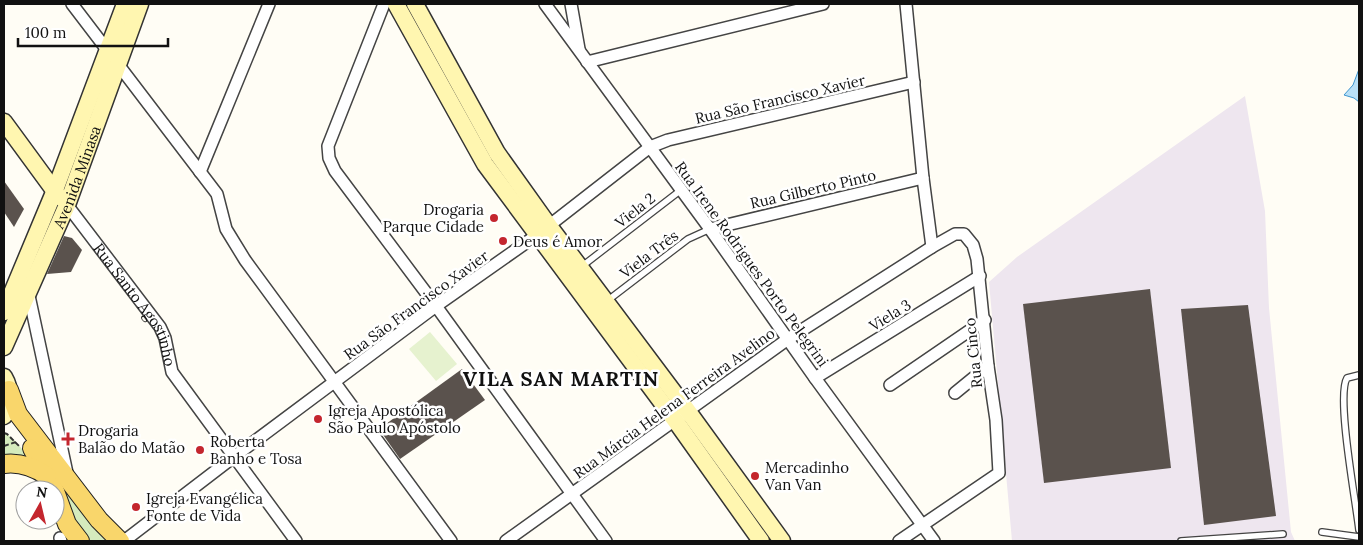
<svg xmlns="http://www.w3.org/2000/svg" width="1363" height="545" viewBox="0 0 1363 545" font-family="Lora,serif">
  <rect width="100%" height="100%" fill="#fffdf5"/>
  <path fill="#eee6ef" d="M 1245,96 L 1265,211 L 1269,308 L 1291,532 L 1295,541 L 1012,541 L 989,282 L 1017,257 Z"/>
  <g fill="#d5ebbd">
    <path d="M 4,433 C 15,437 23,451 30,460 L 4,459 Z"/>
    <path d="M 66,484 L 108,541 L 87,541 L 70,519 L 61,485 Z"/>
  </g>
  <path fill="#e6f2cf" d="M 430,332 L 457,364 L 436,381 L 409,349 Z"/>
  <path fill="#b9e0f7" stroke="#3f96cf" d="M 1359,69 L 1359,102 L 1354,98 L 1344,95 L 1353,85 Z"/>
  <g fill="#5a524d">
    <path d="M 4,181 L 24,209 L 14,227 L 4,212 Z"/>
    <path d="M 64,236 L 72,238 L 82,250 L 71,272 L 47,274 Z"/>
    <path d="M 1150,289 L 1171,468 L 1044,483 L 1023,304 Z"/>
    <path d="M 1248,305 L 1276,516 L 1204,525 L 1181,309 Z"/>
    <path d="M 462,369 L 485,400 L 400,459 L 379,429 Z"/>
  </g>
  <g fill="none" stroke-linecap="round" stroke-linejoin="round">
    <defs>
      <g id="lane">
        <path d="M 581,267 L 681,190"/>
        <path d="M 607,301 L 688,239 L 710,229"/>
        <path d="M 1359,375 L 1347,378 C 1336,396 1356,502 1359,530"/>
        <path d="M 1322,532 L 1359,537"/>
        <path d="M 1181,541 L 1283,534"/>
      </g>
      <g id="street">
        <path d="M 72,4 L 217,194 L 226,229 L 245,260 L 451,541"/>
        <path d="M 384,4 L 328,146 L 329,158 L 335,171 L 436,306 L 606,541"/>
        <path d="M 545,4 L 710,229 L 815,378 L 934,541"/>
        <path d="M 571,4 L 579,49"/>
        <path d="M 906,4 L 923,178 L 932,247"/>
        <path d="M 587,62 L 823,4"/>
        <path d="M 200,172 L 269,4"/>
        <path id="s1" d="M 67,205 L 160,327 L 165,338 L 172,372 L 296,541"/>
        <path d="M 710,229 L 923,178"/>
        <path d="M 28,291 L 67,473"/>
        <path d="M 815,378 L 980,276"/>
        <path d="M 890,385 L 985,320"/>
        <path d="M 955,393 L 988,366"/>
        <path d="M 60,538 L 61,541"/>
        <path d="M 124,541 L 235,456 L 436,306 L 537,235 L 650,147 L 668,140 L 914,82"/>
        <path d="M 506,541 L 788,339 L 932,247 L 955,234 L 964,234 L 973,245 L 977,259 L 988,366 L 996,420 L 999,473 L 899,541"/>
      </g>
      <g id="secondary">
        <path d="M 396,4 L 485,164 L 675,420 L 761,541"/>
        <path d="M 415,4 L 497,153 L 549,226 L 687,410 L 782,541"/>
        <path d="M 4,122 L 59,197"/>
        <path d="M 4,312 L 55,190 L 125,4"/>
        <path id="s2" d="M 4,347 L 67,205 L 140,4"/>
        <path d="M 4,377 C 11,389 11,403 4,416"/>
      </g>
      <g id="primary">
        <path d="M 9,390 L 18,414 L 99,520 L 120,541"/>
        <path d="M 32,448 L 54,490"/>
        <path d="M 4,464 C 20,462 34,467 47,476"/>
        <path d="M 55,491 L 67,524 L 80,541"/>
      </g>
    </defs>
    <use href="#lane" stroke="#444" stroke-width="8"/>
    <use href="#street" stroke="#444" stroke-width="14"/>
    <use href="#secondary" stroke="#333" stroke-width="19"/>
    <use href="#primary" stroke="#222" stroke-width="20"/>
    <g stroke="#333" stroke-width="2" stroke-dasharray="5 2.5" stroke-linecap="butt">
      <path d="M 4,433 L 7,434 L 19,446"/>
      <path d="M 4,446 L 16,442"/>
    </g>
    <use href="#lane" stroke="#fff" stroke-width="5.5"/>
    <use href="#street" stroke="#fff" stroke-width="11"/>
    <use href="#secondary" stroke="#fff6b0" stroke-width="16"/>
    <use href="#primary" stroke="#f9d66b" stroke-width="18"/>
  </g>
  <g fill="#c4262e" stroke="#fff" stroke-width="2">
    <circle cx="494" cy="218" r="5"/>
    <circle cx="503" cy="241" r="5"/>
    <circle cx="318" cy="419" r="5"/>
    <path d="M65.5 431.5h5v5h5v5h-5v5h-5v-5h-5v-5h5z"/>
    <circle cx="200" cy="450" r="5"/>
    <circle cx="755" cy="476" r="5"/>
    <circle cx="136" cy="507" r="5"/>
  </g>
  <g text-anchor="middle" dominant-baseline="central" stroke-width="5" stroke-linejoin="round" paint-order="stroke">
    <g font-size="15" fill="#111" stroke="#fff">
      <text transform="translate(780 99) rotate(-13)">Rua São Francisco Xavier</text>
      <text stroke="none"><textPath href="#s2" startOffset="185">Avenida Minasa</textPath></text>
      <text transform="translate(813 189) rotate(-13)">Rua Gilberto Pinto</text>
      <text transform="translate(635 210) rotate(-38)">Viela 2</text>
      <text transform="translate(649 254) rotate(-37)">Viela Três</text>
      <text transform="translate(752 264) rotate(54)">Rua Irene Rodrigues Porto Pelegrini</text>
      <text transform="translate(416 305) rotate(-36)">Rua São Francisco Xavier</text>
      <text stroke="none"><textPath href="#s1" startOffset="122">Rua Santo Agostinho</textPath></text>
      <text transform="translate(890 315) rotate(-32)">Viela 3</text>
      <text transform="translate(973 353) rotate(-96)">Rua Cinco</text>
      <text transform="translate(674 403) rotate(-36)">Rua Márcia Helena Ferreira Avelino</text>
    </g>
    <g font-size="15" fill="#111" stroke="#fff" text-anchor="start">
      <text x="484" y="209" text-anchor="end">Drogaria<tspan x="484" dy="17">Parque Cidade</tspan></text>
      <text x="513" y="241">Deus é Amor</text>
      <text x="328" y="410">Igreja Apostólica<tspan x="328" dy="17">São Paulo Apóstolo</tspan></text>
      <text x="78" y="430">Drogaria<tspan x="78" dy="17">Balão do Matão</tspan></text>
      <text x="210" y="441">Roberta<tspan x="210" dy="17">Banho e Tosa</tspan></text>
      <text x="765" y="467">Mercadinho<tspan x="765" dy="17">Van Van</tspan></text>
      <text x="146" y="498">Igreja Evangélica<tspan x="146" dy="17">Fonte de Vida</tspan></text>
    </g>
    <g font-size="20" font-weight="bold" letter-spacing="1" fill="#111" stroke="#fff">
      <text x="561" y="378">VILA SAN MARTIN</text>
    </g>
  </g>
  <rect width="1363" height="545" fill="none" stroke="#111111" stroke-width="10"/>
  <g transform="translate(40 505) rotate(8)"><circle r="24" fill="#ffffff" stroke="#a0a0a0"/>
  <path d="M0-4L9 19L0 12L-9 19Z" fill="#c4262e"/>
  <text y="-8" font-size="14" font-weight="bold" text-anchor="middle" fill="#111111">N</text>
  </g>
  <path d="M18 38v8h150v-8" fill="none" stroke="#111111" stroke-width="2.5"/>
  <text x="25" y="38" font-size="15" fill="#111111" stroke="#ffffff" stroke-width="4" paint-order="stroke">100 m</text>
</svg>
